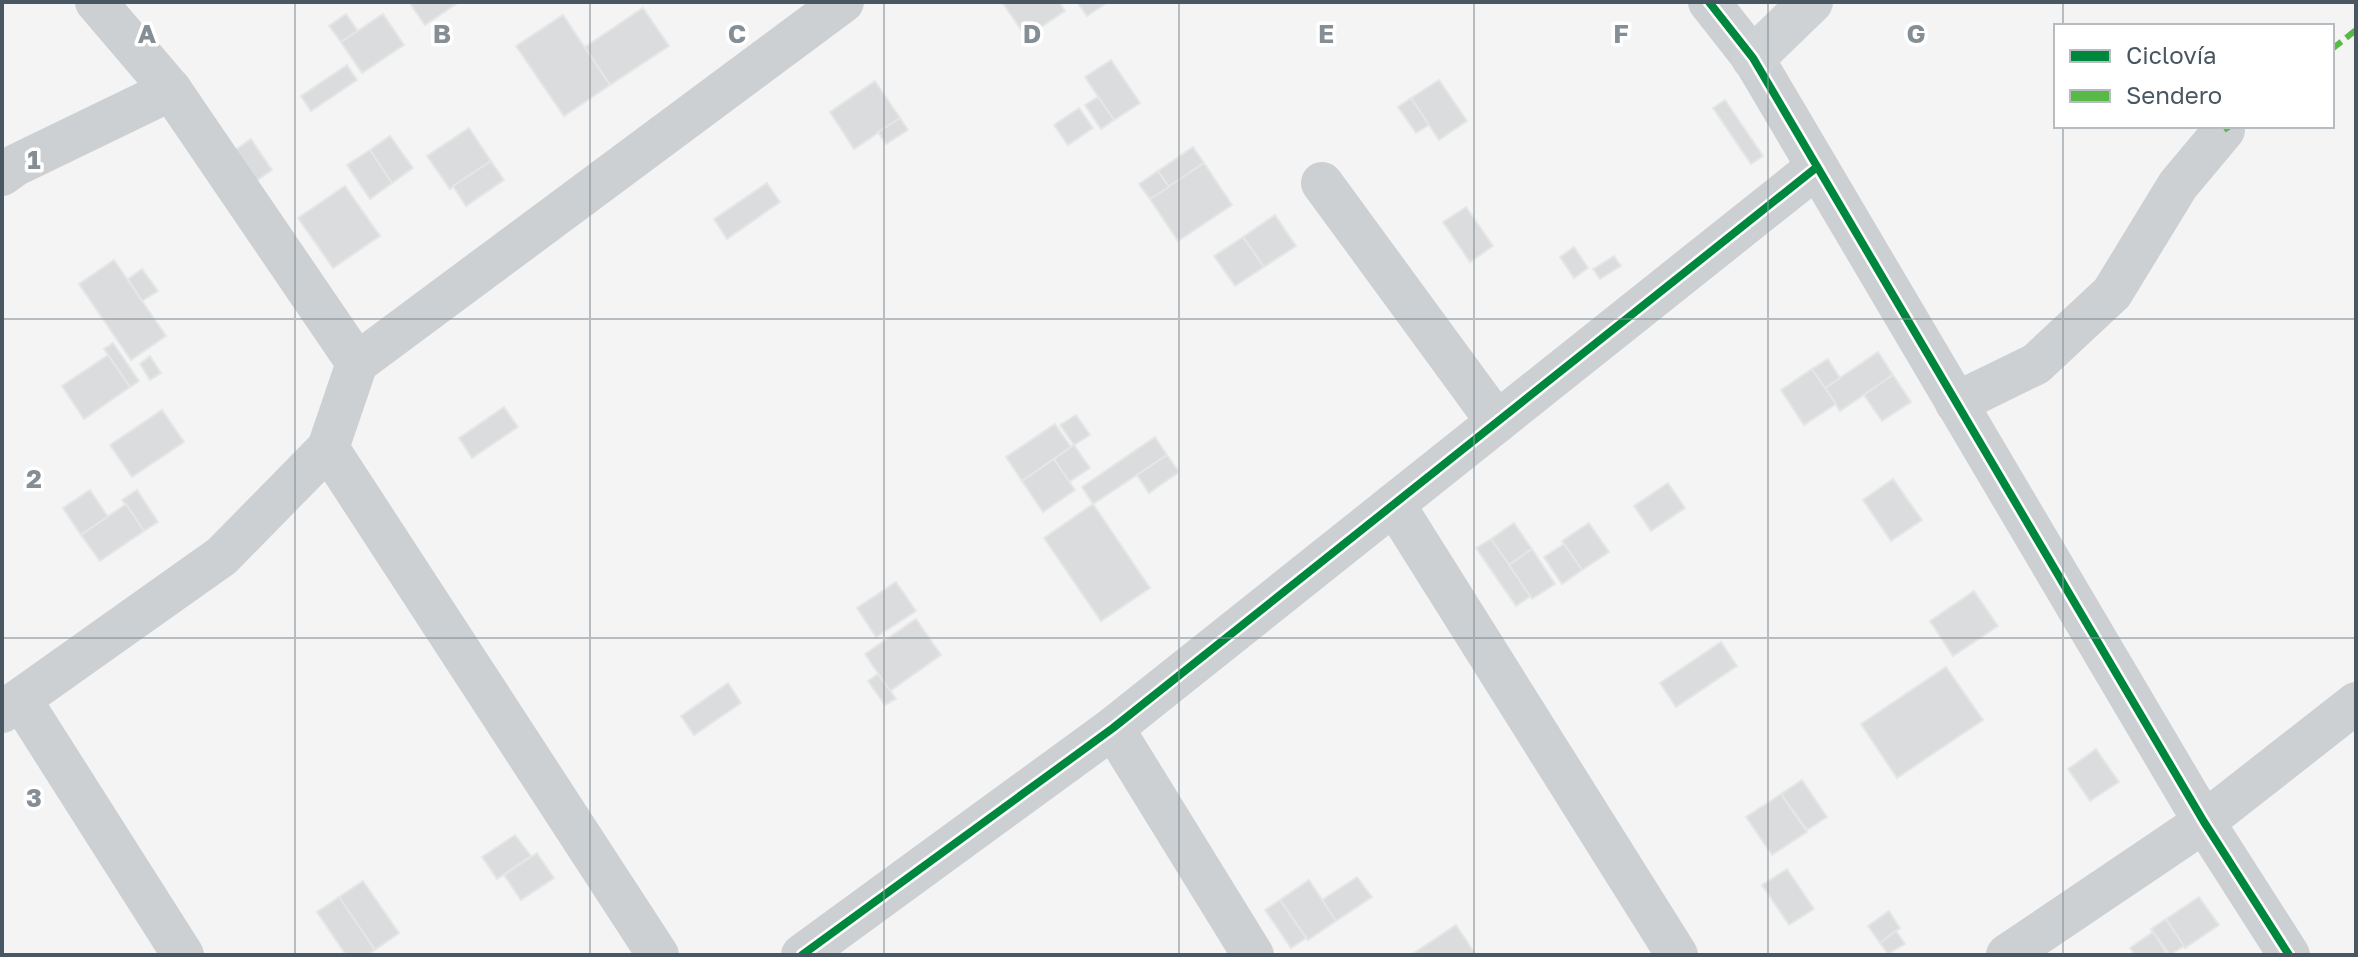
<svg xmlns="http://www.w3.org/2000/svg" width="2358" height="957" viewBox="0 0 2358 957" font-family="'Golos Text',sans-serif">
  <rect width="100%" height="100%" fill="#f4f4f4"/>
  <g fill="#dbdcde" stroke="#e5e6e6" stroke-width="2">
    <path d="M 415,2 L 459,2 L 425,25 L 411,5 Z"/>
    <path d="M 1002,2 L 1059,2 L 1065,11 L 1026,37 Z"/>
    <path d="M 1077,2 L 1108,2 L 1087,16 Z"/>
    <path d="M 643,8 L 669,46 L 610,85 L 585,47 Z"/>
    <path d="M 346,14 L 358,31 L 341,42 L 329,26 Z"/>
    <path d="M 383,14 L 404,45 L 362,73 L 341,42 Z"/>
    <path d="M 563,15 L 610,85 L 564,116 L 516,46 Z"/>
    <path d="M 1111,60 L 1140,103 L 1114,120 L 1085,77 Z"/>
    <path d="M 347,65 L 357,80 L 311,111 L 301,96 Z"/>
    <path d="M 1439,80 L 1467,121 L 1439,140 L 1411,98 Z"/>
    <path d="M 875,81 L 900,118 L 854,149 L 830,112 Z"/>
    <path d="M 1098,97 L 1114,120 L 1101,129 L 1085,105 Z"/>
    <path d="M 1411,98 L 1429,125 L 1416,133 L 1398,107 Z"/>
    <path d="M 1725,100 L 1763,156 L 1751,164 L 1713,108 Z"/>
    <path d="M 1079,108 L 1093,128 L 1068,145 L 1054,125 Z"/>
    <path d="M 900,118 L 908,130 L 886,144 L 878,132 Z"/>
    <path d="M 469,128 L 491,161 L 450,189 L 427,156 Z"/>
    <path d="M 390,136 L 413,168 L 392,183 L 370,150 Z"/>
    <path d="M 251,139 L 272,170 L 246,188 L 225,157 Z"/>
    <path d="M 1193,147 L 1204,163 L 1169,187 L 1158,171 Z"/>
    <path d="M 370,150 L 392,183 L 370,199 L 347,165 Z"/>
    <path d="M 491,161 L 504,180 L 466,206 L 453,186 Z"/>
    <path d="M 1204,163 L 1232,205 L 1178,241 L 1150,199 Z"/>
    <path d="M 1158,171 L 1169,187 L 1150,199 L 1139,184 Z"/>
    <path d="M 767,183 L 780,202 L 727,239 L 714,219 Z"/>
    <path d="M 345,186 L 380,236 L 333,268 L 298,218 Z"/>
    <path d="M 1466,207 L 1493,246 L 1470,262 L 1443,222 Z"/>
    <path d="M 1275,215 L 1296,246 L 1264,267 L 1243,237 Z"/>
    <path d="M 1243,237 L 1264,267 L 1235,286 L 1214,256 Z"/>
    <path d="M 1574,247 L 1588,268 L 1574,278 L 1560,257 Z"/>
    <path d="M 1614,256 L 1621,266 L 1600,279 L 1593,269 Z"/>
    <path d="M 114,260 L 166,336 L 131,360 L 79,284 Z"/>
    <path d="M 142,269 L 158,291 L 142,301 L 128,279 Z"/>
    <path d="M 113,343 L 139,381 L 130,387 L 104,349 Z"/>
    <path d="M 1878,352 L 1893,375 L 1840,411 L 1825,388 Z"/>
    <path d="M 108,355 L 130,387 L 84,419 L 62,386 Z"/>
    <path d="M 150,356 L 161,373 L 150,380 L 140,364 Z"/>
    <path d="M 1828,359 L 1840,378 L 1825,388 L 1812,369 Z"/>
    <path d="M 1812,369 L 1836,404 L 1804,425 L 1781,390 Z"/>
    <path d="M 1893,375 L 1911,402 L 1882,421 L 1864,395 Z"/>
    <path d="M 504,407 L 518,427 L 472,458 L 459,438 Z"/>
    <path d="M 162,410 L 184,442 L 132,477 L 110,445 Z"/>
    <path d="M 1076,415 L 1090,435 L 1074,445 L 1060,425 Z"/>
    <path d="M 1055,424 L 1071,447 L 1022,481 L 1006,457 Z"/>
    <path d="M 1155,437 L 1167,455 L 1093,504 L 1082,487 Z"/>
    <path d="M 1074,445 L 1090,468 L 1069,482 L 1054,459 Z"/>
    <path d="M 1167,455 L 1179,472 L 1149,493 L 1137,475 Z"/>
    <path d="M 1054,459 L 1075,490 L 1043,512 L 1022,481 Z"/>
    <path d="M 1893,479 L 1922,520 L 1891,541 L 1863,500 Z"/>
    <path d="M 1668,483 L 1685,508 L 1651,531 L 1634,506 Z"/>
    <path d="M 90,490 L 108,517 L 81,535 L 63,508 Z"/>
    <path d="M 137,490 L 158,522 L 144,531 L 122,500 Z"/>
    <path d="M 126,504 L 144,531 L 100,561 L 81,535 Z"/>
    <path d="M 1093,504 L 1150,588 L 1101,621 L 1044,538 Z"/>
    <path d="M 1514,523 L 1532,549 L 1509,565 L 1491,539 Z"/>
    <path d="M 1589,523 L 1609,552 L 1582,570 L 1562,541 Z"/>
    <path d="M 1491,539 L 1531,596 L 1516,606 L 1476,548 Z"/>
    <path d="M 1564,544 L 1582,570 L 1562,584 L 1544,557 Z"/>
    <path d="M 1532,549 L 1555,584 L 1532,599 L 1509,565 Z"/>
    <path d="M 896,582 L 916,611 L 876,637 L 857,608 Z"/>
    <path d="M 1974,591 L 1998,626 L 1953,656 L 1930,621 Z"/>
    <path d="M 916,619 L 941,655 L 890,691 L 865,654 Z"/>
    <path d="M 1721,642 L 1737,666 L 1676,707 L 1660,683 Z"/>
    <path d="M 1946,667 L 1983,720 L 1897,778 L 1861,724 Z"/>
    <path d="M 878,674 L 896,699 L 885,705 L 868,681 Z"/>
    <path d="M 728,683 L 741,703 L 694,735 L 681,716 Z"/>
    <path d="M 2096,749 L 2119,782 L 2090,801 L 2068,769 Z"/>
    <path d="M 1802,780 L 1827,817 L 1807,830 L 1781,794 Z"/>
    <path d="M 1781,794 L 1807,832 L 1772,855 L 1746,817 Z"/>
    <path d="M 515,835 L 531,856 L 497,879 L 482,857 Z"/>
    <path d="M 537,853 L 554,878 L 521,900 L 504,875 Z"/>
    <path d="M 1787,869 L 1814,909 L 1789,925 L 1762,885 Z"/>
    <path d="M 1357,877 L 1372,897 L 1336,921 L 1322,900 Z"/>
    <path d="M 1309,880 L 1336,921 L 1308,940 L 1280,900 Z"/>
    <path d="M 363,881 L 399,933 L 375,950 L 339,897 Z"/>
    <path d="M 339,897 L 375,950 L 367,955 L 346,955 L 317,912 Z"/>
    <path d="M 2199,897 L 2219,925 L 2185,948 L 2166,919 Z"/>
    <path d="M 1280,900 L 1306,938 L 1291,948 L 1265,910 Z"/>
    <path d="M 1889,911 L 1900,928 L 1880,943 L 1868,926 Z"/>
    <path d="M 2166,919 L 2184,946 L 2170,955 L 2151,929 Z"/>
    <path d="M 1456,925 L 1476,955 L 1411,955 Z"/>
    <path d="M 1896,931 L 1905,944 L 1888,954 L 1880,943 Z"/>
    <path d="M 2153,932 L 2168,955 L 2135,955 L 2130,948 Z"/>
  </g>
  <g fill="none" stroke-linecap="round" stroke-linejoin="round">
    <g stroke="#cdd0d2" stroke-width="42">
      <path d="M 96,2 L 171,90 L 357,363"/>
      <path d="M 1709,2 L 1753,58 L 2204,822 L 2289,955"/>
      <path d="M 2,175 L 16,165 L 171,90"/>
      <path d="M 1322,183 L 1497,422"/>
      <path d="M 1956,403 L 2036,364 L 2112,293 L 2178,185 L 2224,130"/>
      <path d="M 328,448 L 658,955"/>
      <path d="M 1394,504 L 1677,955"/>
      <path d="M 21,700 L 183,955"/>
      <path d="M 2,712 L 222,556 L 328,448 L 357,363 L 843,2"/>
      <path d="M 1113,728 L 1253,955"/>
      <path d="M 802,955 L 1113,728 L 1817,167"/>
      <path d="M 2007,955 L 2204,822 L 2356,703"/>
    </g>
    <path stroke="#cfd2d5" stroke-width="44" d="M 1753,58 L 1811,2"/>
    <g stroke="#58b947" stroke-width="6" stroke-dasharray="12 6" stroke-linecap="butt">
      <path d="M 2332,49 L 2356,30"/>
      <path d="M 2224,130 L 2230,126"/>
    </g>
    <defs>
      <g id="cycleway">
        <path d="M 1709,2 L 1753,58 L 2204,822 L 2289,955"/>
        <path d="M 802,955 L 1113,728 L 1817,167"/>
      </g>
    </defs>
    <use href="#cycleway" stroke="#fff" stroke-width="13"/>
    <use href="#cycleway" stroke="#00873e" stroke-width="8"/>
  </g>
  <path fill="none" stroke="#858e95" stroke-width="2" stroke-opacity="0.55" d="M 295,2 L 295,955M 590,2 L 590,955M 884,2 L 884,955M 1179,2 L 1179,955M 1474,2 L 1474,955M 1768,2 L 1768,955M 2063,2 L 2063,26M 2063,126 L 2063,955M 2,319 L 2356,319M 2,638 L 2356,638"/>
  <g font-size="26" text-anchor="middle" font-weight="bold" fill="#858e95" stroke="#fff" stroke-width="7" stroke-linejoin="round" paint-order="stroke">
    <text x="147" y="43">A</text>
    <text x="442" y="43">B</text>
    <text x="737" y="43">C</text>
    <text x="1032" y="43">D</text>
    <text x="1326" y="43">E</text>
    <text x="1621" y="43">F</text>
    <text x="1916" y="43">G</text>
    <text x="34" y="169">1</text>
    <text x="34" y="488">2</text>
    <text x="34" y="807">3</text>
  </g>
  <rect width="2358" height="957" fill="none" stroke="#495762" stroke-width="8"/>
  <rect x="2054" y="24" width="280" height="104" fill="#ffffff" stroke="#b6bcc0" stroke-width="2"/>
  <rect x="2070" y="50" width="40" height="12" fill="#00873e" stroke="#b6bcc0" stroke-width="2"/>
  <text x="2126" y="64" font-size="24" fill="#495762">Ciclovía</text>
  <rect x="2070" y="90" width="40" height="12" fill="#58b947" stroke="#b6bcc0" stroke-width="2"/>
  <text x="2126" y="104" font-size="24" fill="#495762">Sendero</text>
</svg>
